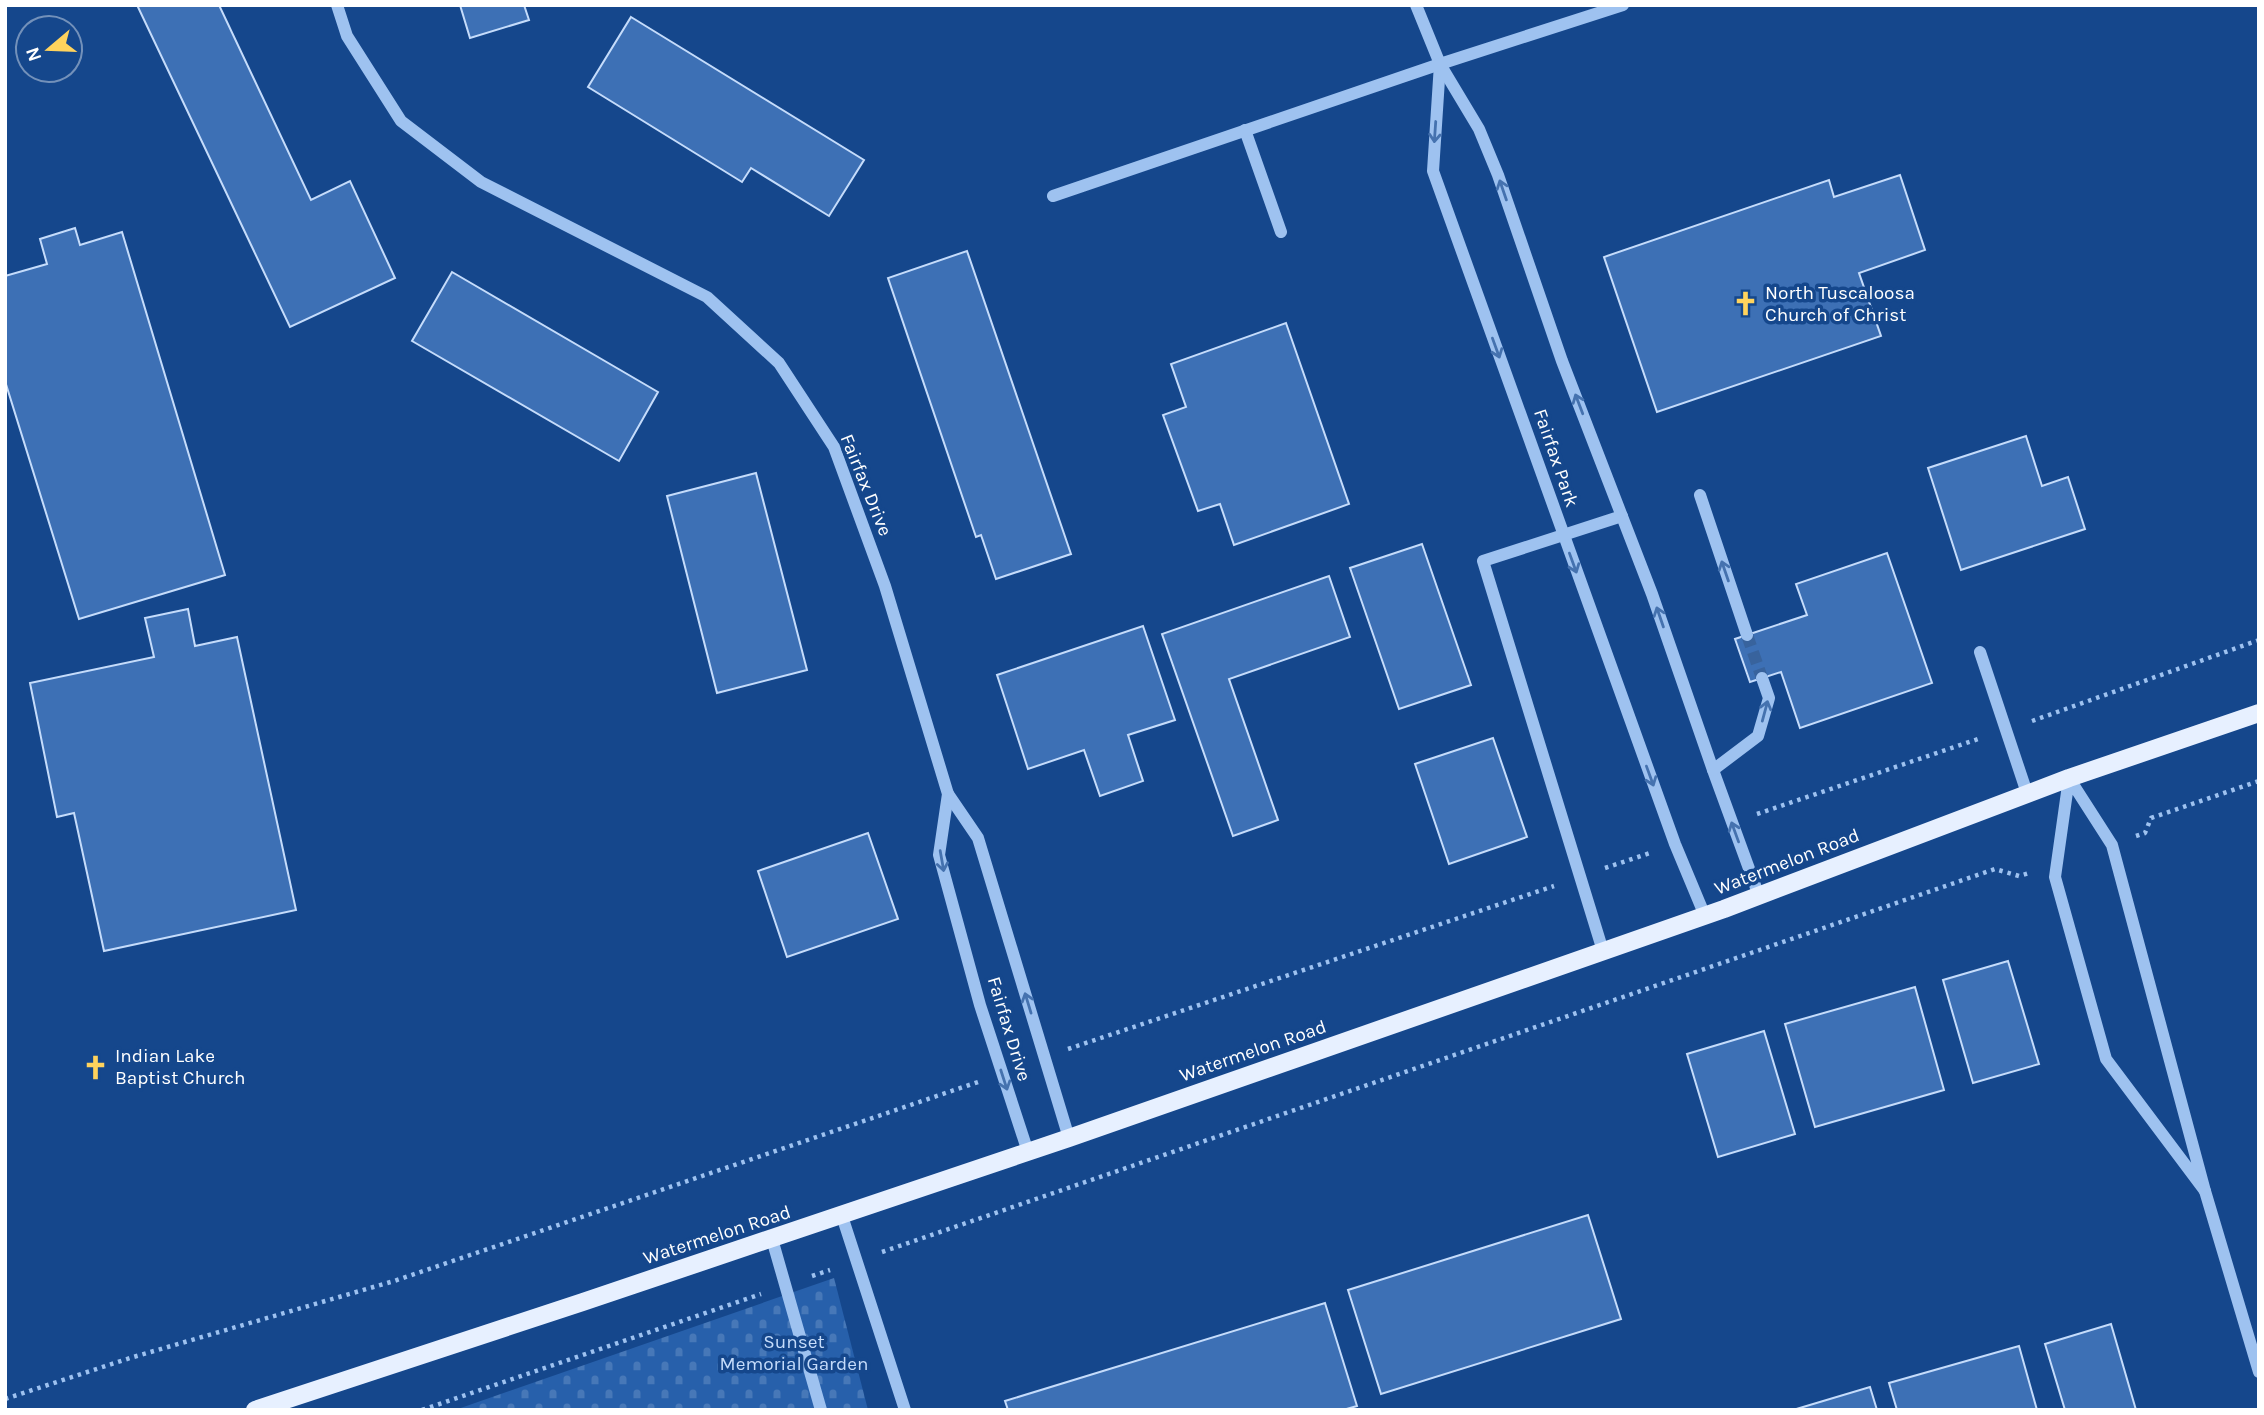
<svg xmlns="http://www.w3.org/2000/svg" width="2264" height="1415" viewBox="0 0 2264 1415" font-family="Karla,sans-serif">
  <defs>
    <pattern id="cemetery-stones" width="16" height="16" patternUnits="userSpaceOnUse" patternTransform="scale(1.75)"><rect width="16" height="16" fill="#2760ab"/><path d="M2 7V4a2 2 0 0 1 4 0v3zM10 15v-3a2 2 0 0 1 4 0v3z" fill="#4778b8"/></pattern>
  </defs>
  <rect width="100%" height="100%" fill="#15478c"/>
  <path fill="url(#cemetery-stones)" d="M 834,1278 L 868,1410 L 455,1410 Z"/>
  <g fill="#3d70b5" stroke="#c5dcfb" stroke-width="2">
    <path d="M 137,5 L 219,5 L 311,200 L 350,181 L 395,278 L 290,327 Z"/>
    <path d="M 460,5 L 524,5 L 529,20 L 470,38 Z"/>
    <path d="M 631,17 L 864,160 L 829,216 L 751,168 L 742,182 L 588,87 Z"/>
    <path d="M 1900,175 L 1925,250 L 1859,273 L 1881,336 L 1657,412 L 1604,257 L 1829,180 L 1834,197 Z"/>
    <path d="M 75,228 L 80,245 L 122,232 L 225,575 L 79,619 L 5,381 L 5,276 L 47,264 L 40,239 Z"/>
    <path d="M 967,251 L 1071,554 L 996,579 L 981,535 L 976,537 L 888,278 Z"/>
    <path d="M 452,272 L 658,392 L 619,461 L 412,341 Z"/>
    <path d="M 1286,323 L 1349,504 L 1234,545 L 1220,504 L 1198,511 L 1163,415 L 1186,407 L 1171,364 Z"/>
    <path d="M 2026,436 L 2042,486 L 2068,477 L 2085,529 L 1961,570 L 1928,468 Z"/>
    <path d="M 756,473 L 807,670 L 717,693 L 667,496 Z"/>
    <path d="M 1422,544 L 1471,685 L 1399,709 L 1350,568 Z"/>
    <path d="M 1887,553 L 1932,683 L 1800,728 L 1781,672 L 1750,682 L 1735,639 L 1807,615 L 1796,584 Z"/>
    <path d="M 1329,576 L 1350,637 L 1229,679 L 1278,820 L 1233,836 L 1162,634 Z"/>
    <path d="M 188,609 L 195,646 L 237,637 L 296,910 L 104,951 L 74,813 L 57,817 L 30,683 L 154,657 L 145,618 Z"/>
    <path d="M 1143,626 L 1175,720 L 1128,735 L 1143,781 L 1100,796 L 1084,750 L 1028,769 L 997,675 Z"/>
    <path d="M 1493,738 L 1527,837 L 1449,864 L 1415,764 Z"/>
    <path d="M 868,833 L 898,919 L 787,957 L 758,871 Z"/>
    <path d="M 2008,961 L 2039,1064 L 1973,1083 L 1943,980 Z"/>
    <path d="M 1915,987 L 1944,1090 L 1815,1127 L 1785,1024 Z"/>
    <path d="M 1764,1031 L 1795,1134 L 1718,1157 L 1687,1054 Z"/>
    <path d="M 1588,1215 L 1621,1319 L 1381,1394 L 1348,1290 Z"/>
    <path d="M 1325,1303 L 1357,1406 L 1343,1410 L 1008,1410 L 1005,1401 Z"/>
    <path d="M 2111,1324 L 2136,1410 L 2065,1410 L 2045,1344 Z"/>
    <path d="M 2019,1346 L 2037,1410 L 1897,1410 L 1889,1383 Z"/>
    <path d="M 1870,1387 L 1877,1410 L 1793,1410 Z"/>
  </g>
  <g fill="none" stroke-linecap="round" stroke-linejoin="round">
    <path stroke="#38639d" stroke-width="12" stroke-dasharray="12 6" stroke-linecap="butt" d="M 1747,635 L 1762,678"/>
    <g stroke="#9ec2f0" stroke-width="4.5" stroke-dasharray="3.5 5" stroke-linecap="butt">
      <path d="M 2032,721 L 2259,640"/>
      <path d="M 1757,814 L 1981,738"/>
      <path d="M 2136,836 L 2145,833 L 2151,818 L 2259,781"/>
      <path d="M 1605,868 L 1650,853"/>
      <path d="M 1068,1049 L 1554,886"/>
      <path d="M 882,1252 L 1995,869 L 2019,876 L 2029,873"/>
      <path d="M 812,1276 L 830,1270"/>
      <path d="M 5,1399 L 130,1358 L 394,1281 L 978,1082"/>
      <path d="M 422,1410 L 761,1294"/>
    </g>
    <g stroke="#9ec2f0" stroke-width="12">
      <path d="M 337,5 L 347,36 L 401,121 L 481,182 L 707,297 L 779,363 L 834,447 L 885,586 L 948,794 L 939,855 L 980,1005 L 1028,1152"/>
      <path d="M 1416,5 L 1440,64 L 1433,171 L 1675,844 L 1705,916"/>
      <path d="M 1440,64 L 1479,129 L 1498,175 L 1562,361 L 1652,594 L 1713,770 L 1759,896"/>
      <path d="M 1245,130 L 1281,232"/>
      <path d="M 1053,196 L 1440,64 L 1623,5"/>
      <path d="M 1700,495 L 1747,635"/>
      <path d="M 1980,652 L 2027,793"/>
      <path d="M 1713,770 L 1758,736 L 1769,698 L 1762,678"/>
      <path d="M 2069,778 L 2112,845 L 2205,1191 L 2106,1059 L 2055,877 Z"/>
      <path d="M 948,794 L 978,838 L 1069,1138"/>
      <path d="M 1603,951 L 1483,561 L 1622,516"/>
      <path d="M 2205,1191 L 2259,1372"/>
      <path d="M 842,1216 L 905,1410"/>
      <path d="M 772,1239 L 821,1410"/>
    </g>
    <path stroke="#e7f0ff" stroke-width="18" d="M 255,1410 C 527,1321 798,1231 1069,1138 L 1724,909 L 2069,778 L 2259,713"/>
  </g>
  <defs><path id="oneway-shaft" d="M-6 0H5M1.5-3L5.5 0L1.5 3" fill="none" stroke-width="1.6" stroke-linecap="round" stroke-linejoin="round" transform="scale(1.75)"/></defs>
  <g stroke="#4572af">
    <use href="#oneway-shaft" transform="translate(1435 132) rotate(94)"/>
    <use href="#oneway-shaft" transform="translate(1503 190) rotate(-109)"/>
    <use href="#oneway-shaft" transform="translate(1496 348) rotate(70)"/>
    <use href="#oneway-shaft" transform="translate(1579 404) rotate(-111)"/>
    <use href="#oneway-shaft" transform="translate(1573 563) rotate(70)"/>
    <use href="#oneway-shaft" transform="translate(1725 571) rotate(-109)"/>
    <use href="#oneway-shaft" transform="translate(1660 617) rotate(-109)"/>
    <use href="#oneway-shaft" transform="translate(1765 711) rotate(-75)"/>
    <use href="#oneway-shaft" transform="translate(1650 776) rotate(70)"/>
    <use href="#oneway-shaft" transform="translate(1735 832) rotate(-110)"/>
    <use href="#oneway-shaft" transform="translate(942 861) rotate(80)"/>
    <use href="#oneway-shaft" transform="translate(1028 1003) rotate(-107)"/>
    <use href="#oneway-shaft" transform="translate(1004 1080) rotate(72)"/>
  </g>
  <defs>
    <symbol id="church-bare" viewBox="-9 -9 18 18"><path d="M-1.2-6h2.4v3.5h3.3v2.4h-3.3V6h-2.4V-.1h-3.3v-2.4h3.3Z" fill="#ffd35d" stroke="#15478c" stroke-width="2.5" paint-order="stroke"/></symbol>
  </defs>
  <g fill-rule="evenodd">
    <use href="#church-bare" x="1728" y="286" width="35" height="35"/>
    <use href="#church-bare" x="78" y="1050" width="35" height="35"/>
  </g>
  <g text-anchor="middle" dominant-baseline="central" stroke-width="7" stroke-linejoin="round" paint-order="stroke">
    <g font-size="19" fill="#fff" stroke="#15478c" text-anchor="start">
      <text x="1765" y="293">North Tuscaloosa<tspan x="1765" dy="22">Church of Christ</tspan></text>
      <text x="115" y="1056">Indian Lake<tspan x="115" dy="22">Baptist Church</tspan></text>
    </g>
    <g font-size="19" fill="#fff" stroke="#15478c">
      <text transform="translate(1556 458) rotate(71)">Fairfax Park</text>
      <text transform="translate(866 485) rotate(68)">Fairfax Drive</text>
      <text transform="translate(1787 862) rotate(-21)">Watermelon Road</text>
      <text transform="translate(1009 1029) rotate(73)">Fairfax Drive</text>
      <text transform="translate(1253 1051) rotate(-19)">Watermelon Road</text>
      <text transform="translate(717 1235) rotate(-18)">Watermelon Road</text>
    </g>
    <g font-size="19" fill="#c5dcfb" stroke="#15478c">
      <text x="794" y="1342">Sunset<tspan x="794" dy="22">Memorial Garden</tspan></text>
    </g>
  </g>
  <rect width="2264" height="1415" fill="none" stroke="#ffffff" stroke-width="14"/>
  <g transform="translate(49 49) rotate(251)"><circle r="33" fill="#15478c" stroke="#7391ba" stroke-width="2"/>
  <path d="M0-5L12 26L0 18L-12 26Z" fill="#ffd35d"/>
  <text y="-10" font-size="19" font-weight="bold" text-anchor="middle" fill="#ffffff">N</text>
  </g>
</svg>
